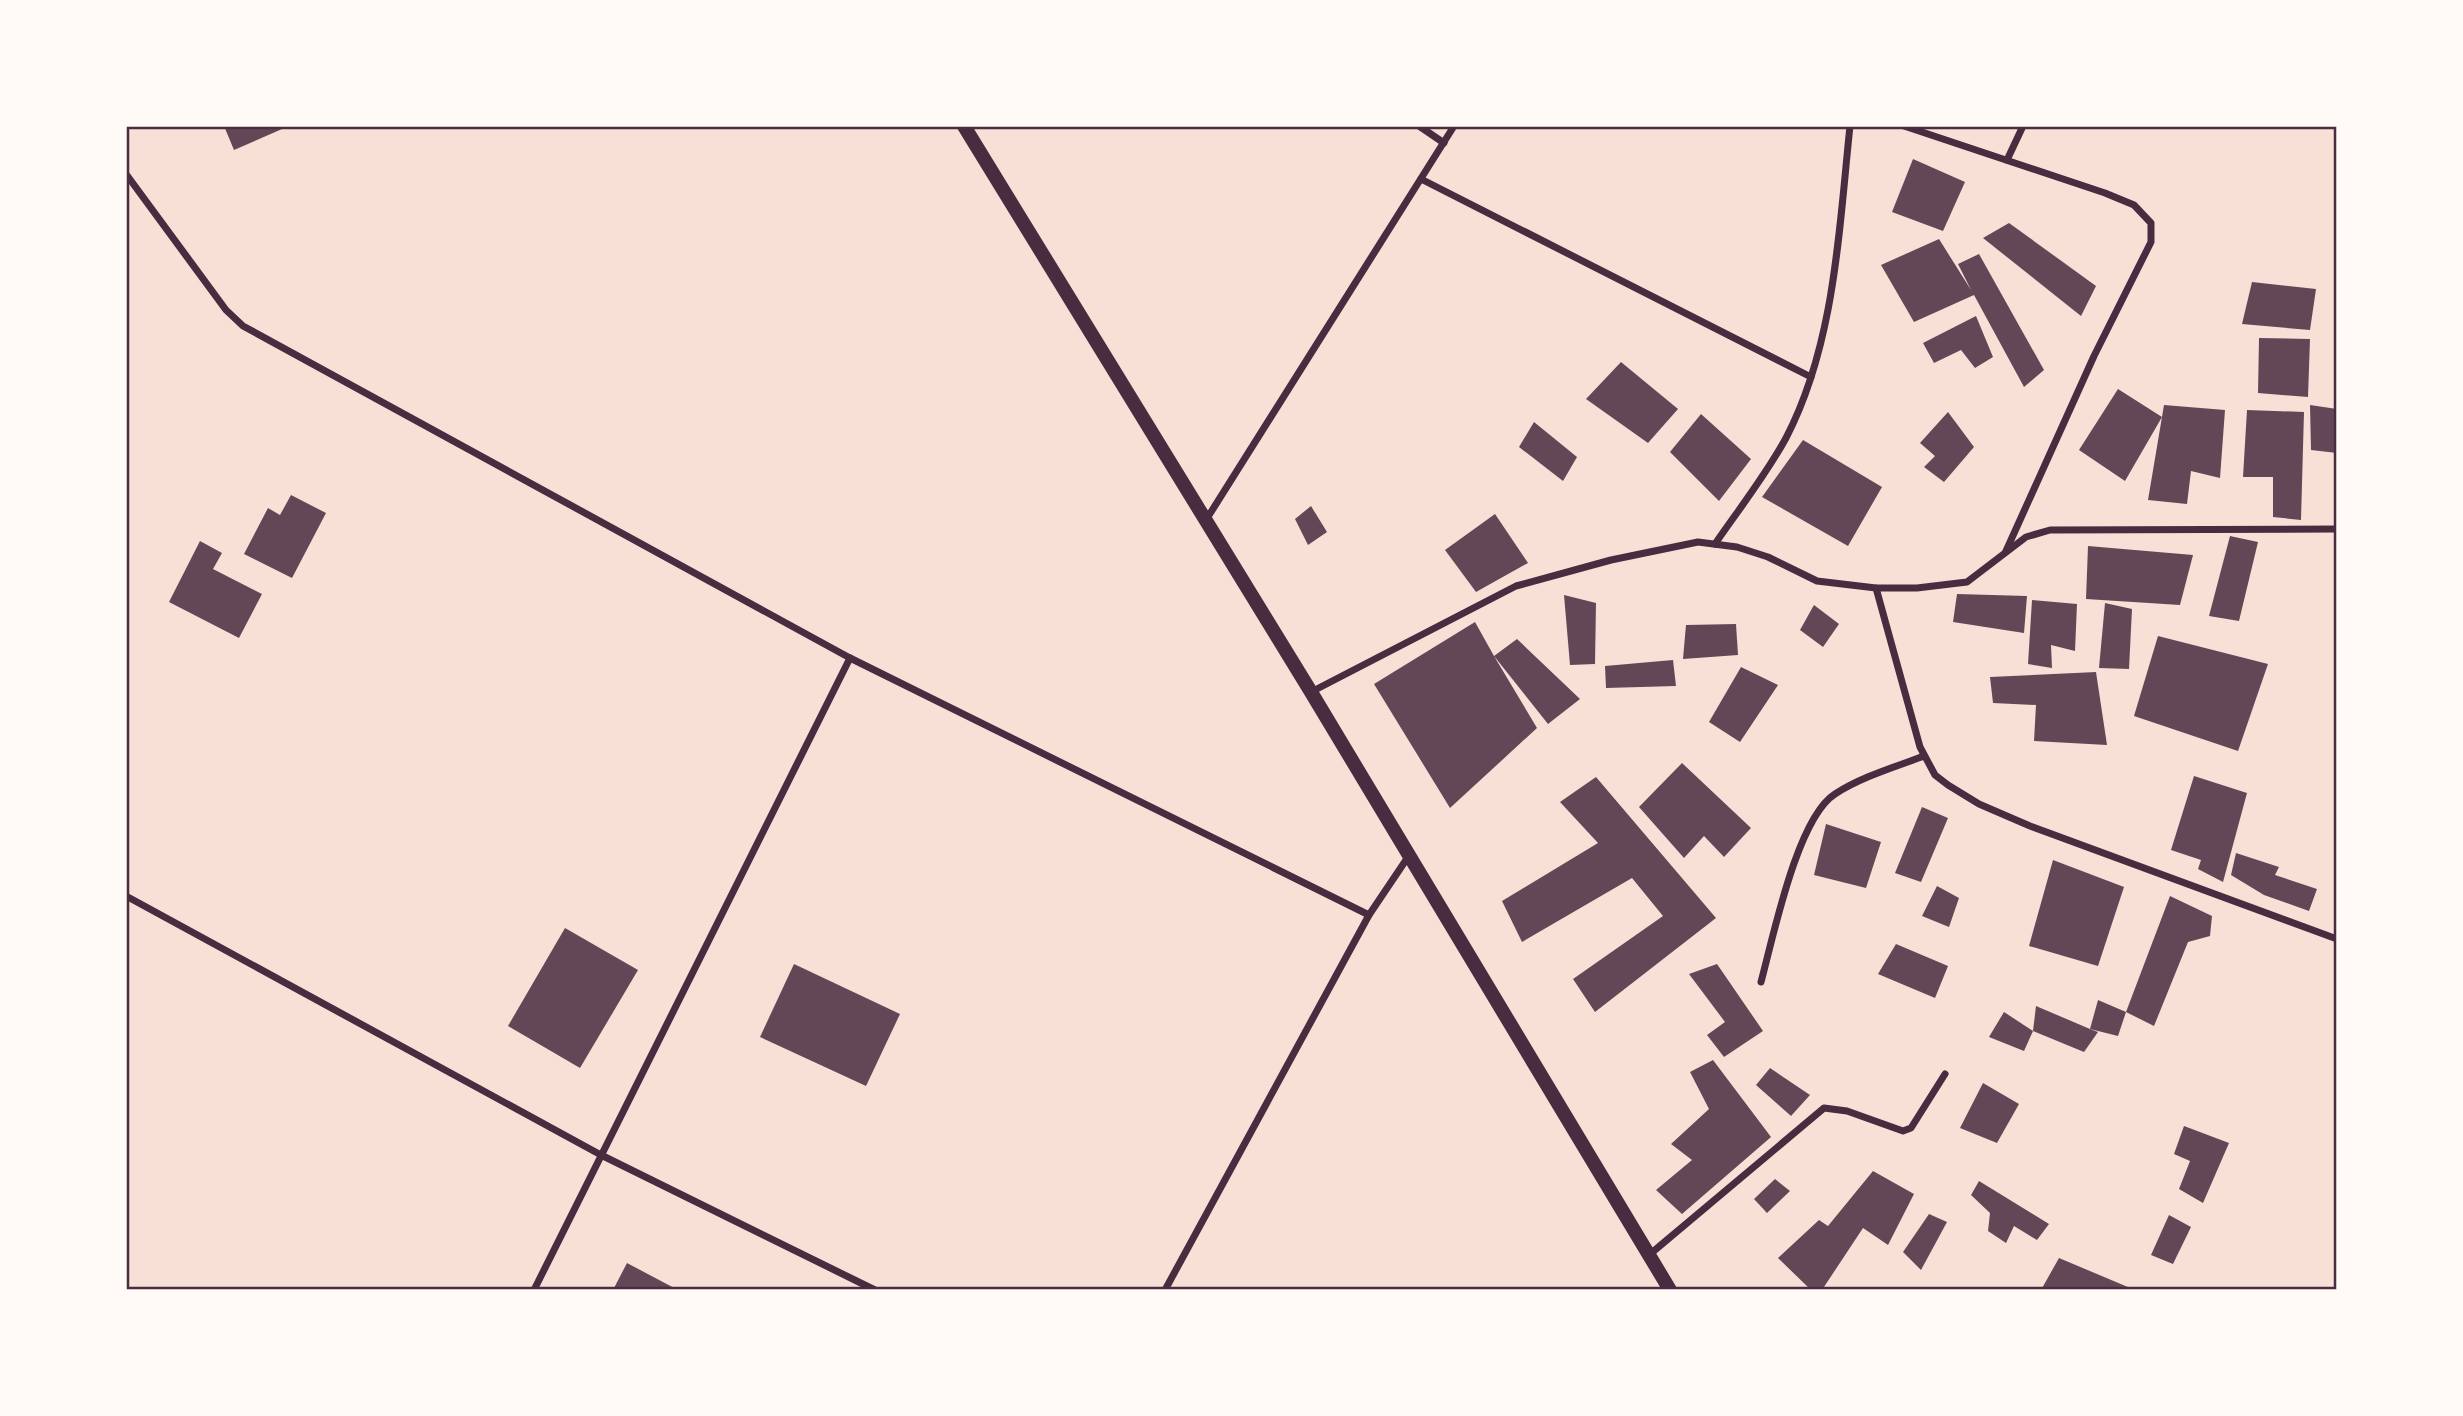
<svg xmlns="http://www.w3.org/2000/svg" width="2463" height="1416" viewBox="0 0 2463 1416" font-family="Montserrat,sans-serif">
  <rect width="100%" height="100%" fill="#f7e1d7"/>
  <g fill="#644757">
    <path d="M 224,126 L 289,126 L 234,150 Z"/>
    <path d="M 1913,159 L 1965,182 L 1943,231 L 1892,212 Z"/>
    <path d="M 2009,223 L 2096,286 L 2081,316 L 1983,238 Z"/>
    <path d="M 1939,239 L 1971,290 L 1958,264 L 1979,254 L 2044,370 L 2024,387 L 1974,295 L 1914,322 L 1881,265 Z"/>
    <path d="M 2252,282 L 2316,289 L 2310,330 L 2242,324 Z"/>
    <path d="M 1976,316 L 1993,357 L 1975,368 L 1961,350 L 1934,363 L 1923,343 Z"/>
    <path d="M 2259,338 L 2310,339 L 2308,397 L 2258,393 Z"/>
    <path d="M 1621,362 L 1678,409 L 1648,443 L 1586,399 Z"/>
    <path d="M 2118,389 L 2162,417 L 2125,481 L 2079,450 Z"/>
    <path d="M 2164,405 L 2225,410 L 2220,478 L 2191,471 L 2187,504 L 2148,500 Z"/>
    <path d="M 2310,405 L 2337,409 L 2337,453 L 2311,450 Z"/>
    <path d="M 2247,410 L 2304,412 L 2301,520 L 2273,517 L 2273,477 L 2243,477 Z"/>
    <path d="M 1948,412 L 1974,447 L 1944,482 L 1924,467 L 1935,456 L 1920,443 Z"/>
    <path d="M 1701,414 L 1751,459 L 1719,501 L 1670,452 Z"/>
    <path d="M 1534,422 L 1577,457 L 1563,481 L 1519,447 Z"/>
    <path d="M 1803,440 L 1882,487 L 1848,546 L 1762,497 Z"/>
    <path d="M 291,495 L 326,513 L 292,578 L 244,554 L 268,508 L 280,515 Z"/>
    <path d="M 1311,506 L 1327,532 L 1308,545 L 1295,519 Z"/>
    <path d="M 1495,514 L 1528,563 L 1476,592 L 1445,550 Z"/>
    <path d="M 2230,536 L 2258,542 L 2239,621 L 2209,616 Z"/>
    <path d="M 200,541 L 222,553 L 213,569 L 262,594 L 239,638 L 169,602 Z"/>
    <path d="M 2088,546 L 2193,555 L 2180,605 L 2086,599 Z"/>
    <path d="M 1957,594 L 2027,596 L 2024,633 L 1953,622 Z"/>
    <path d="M 1564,595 L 1596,603 L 1595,664 L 1570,665 Z"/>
    <path d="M 2032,600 L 2077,604 L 2075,651 L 2051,645 L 2052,668 L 2028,664 Z"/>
    <path d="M 2105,603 L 2132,609 L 2129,669 L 2099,668 Z"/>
    <path d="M 1814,605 L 1839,624 L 1823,647 L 1800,630 Z"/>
    <path d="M 1475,622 L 1494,656 L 1517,639 L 1580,699 L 1548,724 L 1494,656 L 1537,728 L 1450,808 L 1374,684 Z"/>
    <path d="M 1736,624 L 1738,655 L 1683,659 L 1686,625 Z"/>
    <path d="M 2158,636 L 2268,664 L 2238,751 L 2134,716 Z"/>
    <path d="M 1673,660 L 1676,686 L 1606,688 L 1605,666 Z"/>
    <path d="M 1741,667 L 1778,685 L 1740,742 L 1709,722 Z"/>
    <path d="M 2096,672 L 2107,745 L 2034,741 L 2036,705 L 1993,703 L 1990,677 Z"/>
    <path d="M 1682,763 L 1751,828 L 1724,857 L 1704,836 L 1684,858 L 1639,807 Z"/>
    <path d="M 2194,776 L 2247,793 L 2223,882 L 2198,869 L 2201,860 L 2171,850 Z"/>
    <path d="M 1596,777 L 1716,918 L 1595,1012 L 1573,979 L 1663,916 L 1632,878 L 1522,942 L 1502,901 L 1598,843 L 1560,802 Z"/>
    <path d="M 1922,807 L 1948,818 L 1921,882 L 1895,873 Z"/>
    <path d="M 1826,824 L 1881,842 L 1866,888 L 1814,875 Z"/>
    <path d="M 2236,853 L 2279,867 L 2275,875 L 2317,889 L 2309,911 L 2264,895 L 2231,875 Z"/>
    <path d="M 2053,860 L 2124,887 L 2098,966 L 2029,946 Z"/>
    <path d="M 1937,886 L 1959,898 L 1949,927 L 1922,916 Z"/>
    <path d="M 2170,896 L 2212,916 L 2210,936 L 2188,942 L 2154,1026 L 2126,1012 Z"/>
    <path d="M 565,928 L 638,970 L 580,1068 L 508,1026 Z"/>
    <path d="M 1896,944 L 1948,966 L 1935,998 L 1878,974 Z"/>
    <path d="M 794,964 L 900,1014 L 866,1086 L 760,1037 Z"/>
    <path d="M 1717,964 L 1763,1031 L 1724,1057 L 1707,1035 L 1725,1022 L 1689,974 Z"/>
    <path d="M 2098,1000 L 2126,1012 L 2118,1036 L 2090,1029 Z"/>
    <path d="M 2036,1006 L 2090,1029 L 2098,1032 L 2084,1052 L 2033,1031 Z"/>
    <path d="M 2004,1012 L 2033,1031 L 2024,1051 L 1989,1037 Z"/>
    <path d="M 1713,1060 L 1771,1137 L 1682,1214 L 1656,1190 L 1692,1160 L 1671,1144 L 1709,1109 L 1690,1072 Z"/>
    <path d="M 1770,1068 L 1810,1095 L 1791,1116 L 1756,1085 Z"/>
    <path d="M 1983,1083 L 2019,1104 L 1997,1143 L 1960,1128 Z"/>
    <path d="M 2184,1126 L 2229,1143 L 2203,1203 L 2179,1189 L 2190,1161 L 2174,1154 Z"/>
    <path d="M 1873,1171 L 1914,1194 L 1888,1245 L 1863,1228 L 1822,1290 L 1811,1290 L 1778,1258 L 1819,1220 L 1828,1226 Z"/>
    <path d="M 1775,1179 L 1790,1191 L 1767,1213 L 1754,1199 Z"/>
    <path d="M 1979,1181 L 2049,1224 L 2037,1240 L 2014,1226 L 2006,1243 L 1988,1231 L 1990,1213 L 1971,1195 Z"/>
    <path d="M 1929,1214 L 1947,1222 L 1921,1270 L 1903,1252 Z"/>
    <path d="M 2169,1215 L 2191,1227 L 2173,1264 L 2151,1255 Z"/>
    <path d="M 2059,1258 L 2135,1290 L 2041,1290 Z"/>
    <path d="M 627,1263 L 678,1290 L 613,1290 Z"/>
  </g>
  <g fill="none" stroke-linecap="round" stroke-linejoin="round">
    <g stroke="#4a2c40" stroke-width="7">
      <path d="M 1419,126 L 1444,143"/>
      <path d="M 1904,126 L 2105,193 L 2134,205 L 2151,223 L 2151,242 L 2094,356 L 2006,551"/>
      <path d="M 2007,160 L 2023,126"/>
      <path d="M 126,174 L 226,310 L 243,326 L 850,658 L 1369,915"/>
      <path d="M 1421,179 L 1811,377"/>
      <path d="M 1206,520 L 1454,126"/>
      <path d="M 1715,544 C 1739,509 1766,475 1786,438 C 1835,344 1839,229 1850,126"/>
      <path d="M 1876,588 L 1920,747 L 1935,775 L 1948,785 L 1979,804 L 2030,826 L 2337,939"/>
      <path d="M 1311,692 L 1516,586 L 1611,560 L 1698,542 L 1737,547 L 1768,557 L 1817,581 L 1876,588 L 1917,588 L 1967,582 L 2026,537 L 2050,530 L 2337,529"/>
      <path d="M 126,896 L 601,1155 L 875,1290"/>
      <path d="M 1761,982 C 1773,938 1797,818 1835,794 C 1861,777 1895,767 1924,756"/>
      <path d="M 1649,1255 L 1824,1108 L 1847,1111 L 1903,1131 L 1911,1128 L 1945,1074"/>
      <path d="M 534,1290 L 850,658"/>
      <path d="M 1165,1290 L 1369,915 L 1408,857"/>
    </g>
    <path stroke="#4a2c40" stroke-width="14" d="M 964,126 L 1311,692 L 1670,1290"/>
  </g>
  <rect width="2463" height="1416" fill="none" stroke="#fffaf5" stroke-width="256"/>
  <rect x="128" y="128" width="2207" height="1160" fill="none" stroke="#4a2c40" stroke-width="2.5"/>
</svg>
